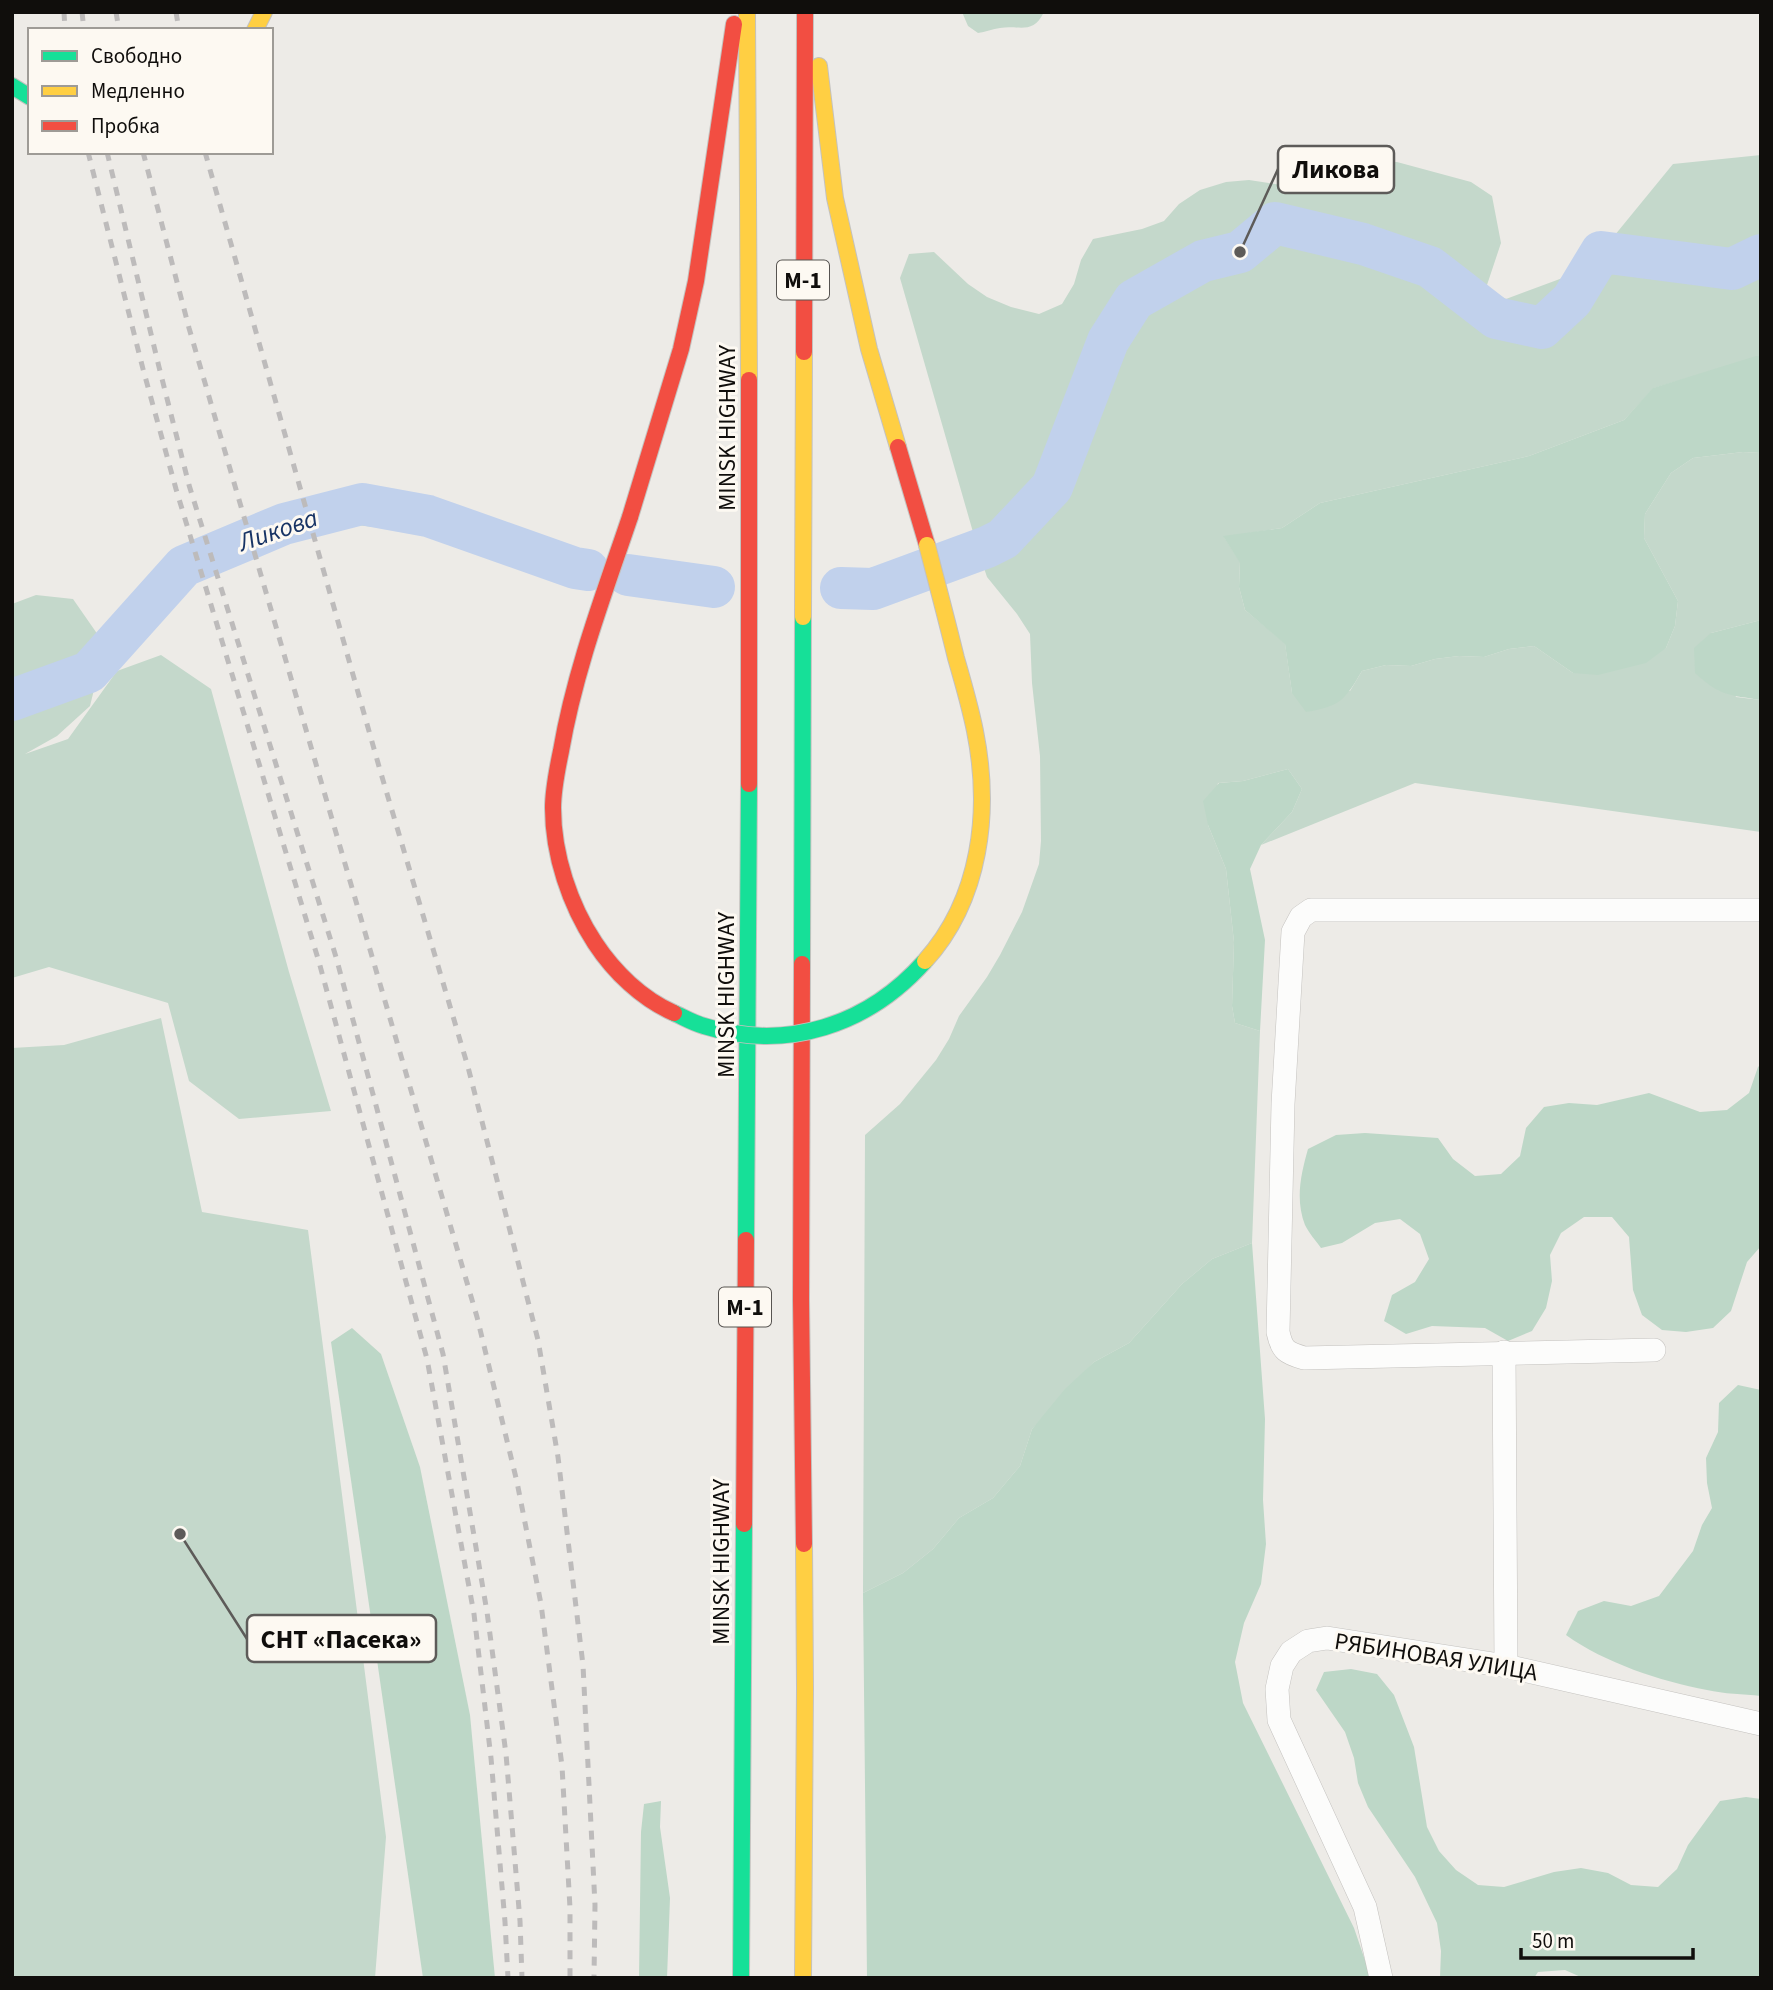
<svg xmlns="http://www.w3.org/2000/svg" width="1773" height="1990" viewBox="0 0 1773 1990" font-family="'Source Sans 3',sans-serif">
  <rect width="100%" height="100%" fill="#edebe7"/>
  <g fill="#c4d8cb">
    <path d="M 962,12 L 1044,12 C 1033,35 1020,25 1000,28 C 993,29 985,32 978,33 L 968,26 Z"/>
    <path d="M 1761,155 L 1761,356 L 1654,388 L 1624,420 L 1529,456 L 1320,503 L 1282,528 L 1224,537 L 1240,562 L 1239,587 L 1245,610 L 1285,643 L 1292,693 L 1350,691 L 1362,671 L 1386,665 L 1411,666 L 1435,659 L 1459,656 L 1484,657 L 1509,649 L 1534,646 L 1573,673 L 1666,648 L 1675,626 L 1678,601 L 1644,538 L 1645,514 L 1671,473 L 1693,458 L 1743,452 L 1761,453 L 1761,620 L 1711,633 L 1736,697 L 1761,700 L 1761,832 L 1415,783 L 1261,845 L 1292,812 L 1302,789 L 1288,769 L 1243,781 L 1218,783 L 1208,825 L 1226,869 L 1234,942 L 1232,1006 L 1235,1023 L 1260,1031 L 1252,1243 L 1212,1259 L 1182,1284 L 1129,1343 L 1094,1362 L 1032,1429 L 1020,1466 L 993,1498 L 959,1518 L 933,1549 L 903,1573 L 863,1593 L 865,1135 L 900,1104 L 936,1060 L 949,1039 L 959,1016 L 987,977 L 1000,955 L 1022,912 L 1039,864 L 1041,841 L 1040,756 L 1032,683 L 1030,634 L 1017,614 L 987,577 L 979,553 L 900,278 L 909,254 L 934,252 L 968,284 L 987,297 L 1011,307 L 1039,314 L 1062,304 L 1074,284 L 1081,260 L 1093,239 L 1142,229 L 1164,221 L 1179,204 L 1200,190 L 1226,182 L 1249,180 L 1296,187 L 1371,161 L 1397,162 L 1471,182 L 1492,196 L 1501,243 L 1486,288 L 1506,299 L 1576,273 L 1601,252 L 1673,164 Z"/>
    <path d="M 367,492 L 427,502 L 492,518 L 579,557 L 570,577 L 455,534 L 410,524 L 374,527 L 356,525 Z"/>
    <path d="M 36,595 L 73,599 L 105,645 L 90,706 L 57,736 L 25,754 L 68,739 L 117,671 L 161,655 L 211,689 L 289,972 L 331,1111 L 239,1119 L 189,1081 L 168,1003 L 49,967 L 12,978 L 12,604 Z"/>
    <path d="M 161,1018 L 202,1212 L 308,1230 L 386,1837 L 375,1978 L 12,1978 L 12,1048 L 64,1045 Z"/>
  </g>
  <g fill="#bdd7c7">
    <path d="M 1756,356 L 1761,356 L 1761,453 L 1743,452 L 1693,458 L 1671,473 L 1645,514 L 1644,538 L 1678,601 L 1675,626 L 1666,648 L 1646,663 L 1598,675 L 1573,673 L 1534,646 L 1509,649 L 1484,657 L 1459,656 L 1435,659 L 1411,666 L 1386,665 L 1362,671 C 1344,701 1341,706 1306,712 L 1292,693 L 1285,644 L 1245,610 L 1239,587 L 1240,563 L 1223,536 L 1282,528 L 1320,503 L 1529,456 L 1624,420 L 1653,388 Z"/>
    <path d="M 1761,620 L 1761,700 C 1729,695 1720,696 1695,673 L 1694,648 L 1711,633 Z"/>
    <path d="M 1288,769 L 1302,789 L 1292,812 L 1261,845 L 1250,869 L 1265,940 L 1260,1031 L 1235,1023 L 1232,1006 L 1234,942 L 1226,869 L 1208,825 L 1203,801 L 1219,783 L 1243,781 Z"/>
    <path d="M 1761,1064 L 1761,1246 L 1747,1262 L 1731,1311 L 1713,1328 L 1686,1332 L 1662,1330 L 1642,1315 L 1633,1290 L 1629,1237 L 1612,1217 L 1584,1217 L 1561,1233 L 1550,1255 L 1552,1281 L 1546,1308 L 1532,1331 L 1508,1341 L 1485,1328 L 1432,1326 L 1406,1334 L 1384,1321 L 1392,1295 L 1415,1282 L 1429,1259 L 1420,1234 L 1400,1219 L 1375,1223 L 1342,1243 L 1321,1248 C 1316,1241 1309,1233 1305,1225 C 1295,1199 1301,1174 1308,1149 L 1336,1135 L 1365,1133 L 1438,1138 L 1453,1159 L 1475,1176 L 1501,1174 L 1520,1156 L 1526,1128 L 1544,1107 L 1569,1103 L 1597,1105 L 1649,1093 L 1700,1112 L 1727,1110 L 1749,1093 L 1758,1067 Z"/>
    <path d="M 1252,1243 L 1265,1419 L 1263,1500 L 1266,1544 L 1261,1584 L 1244,1623 L 1235,1662 L 1243,1703 L 1354,1928 L 1368,1969 L 1369,1978 L 867,1978 L 863,1593 L 903,1573 L 933,1549 L 959,1518 L 993,1498 L 1020,1466 L 1032,1429 L 1065,1389 L 1094,1362 L 1129,1343 L 1182,1284 L 1212,1259 Z"/>
    <path d="M 352,1328 L 381,1354 L 420,1467 L 470,1715 L 495,1978 L 423,1978 L 331,1342 Z"/>
    <path d="M 1738,1385 L 1761,1390 L 1761,1696 C 1743,1694 1724,1694 1707,1690 C 1660,1681 1605,1663 1566,1635 L 1578,1611 L 1604,1601 L 1631,1606 L 1659,1596 L 1693,1551 L 1702,1525 L 1712,1508 L 1707,1483 L 1706,1458 L 1718,1432 L 1719,1403 Z"/>
    <path d="M 1351,1669 L 1377,1674 L 1394,1695 L 1414,1747 L 1427,1827 L 1439,1851 L 1456,1870 L 1478,1885 L 1504,1887 L 1554,1872 L 1581,1868 L 1608,1873 L 1631,1885 L 1658,1887 L 1677,1869 L 1688,1845 L 1720,1801 L 1746,1797 L 1761,1799 L 1761,1978 L 1583,1978 L 1565,1970 L 1538,1972 L 1534,1978 L 1440,1978 L 1441,1951 L 1437,1923 L 1415,1877 L 1368,1807 L 1358,1783 L 1354,1758 L 1345,1732 L 1316,1690 L 1324,1672 Z"/>
    <path d="M 661,1801 L 660,1827 L 670,1898 L 667,1978 L 639,1978 L 641,1832 L 644,1804 Z"/>
  </g>
  <g fill="none" stroke-linecap="round" stroke-linejoin="round">
    <g stroke="#c1d1ec" stroke-width="42">
      <path d="M 628,575 L 714,587"/>
      <path d="M 841,588 L 873,589 L 987,547 L 1003,539 L 1052,487 L 1108,341 L 1134,300 L 1203,261 L 1240,252 L 1275,223 L 1363,244 L 1430,267 L 1496,318 L 1542,328 L 1572,300 L 1601,252 L 1732,269 L 1761,255"/>
      <path d="M 12,700 L 89,672 L 184,566 L 284,524 L 362,504 L 428,516 L 575,568 L 588,570"/>
    </g>
    <defs>
      <g id="street">
        <path d="M 1654,1350 L 1304,1358 C 1287,1353 1282,1351 1278,1332 L 1283,1104 L 1293,932 L 1301,917 L 1311,910 L 1761,910"/>
        <path d="M 1504,1352 L 1506,1666"/>
        <path d="M 1381,1978 L 1365,1907 L 1279,1720 L 1277,1689 L 1282,1666 L 1291,1652 L 1308,1641 L 1327,1638 L 1506,1666 L 1761,1724"/>
      </g>
      <g id="fast">
        <path d="M 12,86 L 30,97"/>
        <path d="M 802,964 L 803,617"/>
        <path d="M 746,1240 L 749,784"/>
        <path d="M 741,1978 L 744,1524"/>
      </g>
      <g id="slow">
        <path d="M 747,12 L 749,380"/>
        <path d="M 255,30 L 264,12"/>
        <path d="M 819,66 L 835,198 L 869,349 L 898,447"/>
        <path d="M 803,617 L 804,352"/>
        <path d="M 803,1978 L 805,1688 L 804,1544"/>
      </g>
      <g id="jam">
        <path d="M 804,352 L 805,12"/>
        <path d="M 749,380 L 749,784"/>
        <path d="M 898,447 L 927,545"/>
        <path d="M 630,517 L 681,349 L 696,281 L 734,24"/>
        <path d="M 802,964 L 801,1300 L 804,1544"/>
        <path d="M 744,1524 L 746,1240"/>
      </g>
    </defs>
    <use href="#street" stroke="#c4c2bf" stroke-width="24"/>
    <use href="#fast" stroke="#c4c2bf" stroke-width="18"/>
    <use href="#slow" stroke="#c4c2bf" stroke-width="18"/>
    <use href="#jam" stroke="#c4c2bf" stroke-width="18"/>
    <use href="#street" stroke="#fcfcfb" stroke-width="23"/>
    <use href="#fast" stroke="#16e098" stroke-width="16"/>
    <use href="#slow" stroke="#ffcf43" stroke-width="16"/>
    <use href="#jam" stroke="#f24e42" stroke-width="16"/>
    <g stroke="#bdbbbb" stroke-width="5" stroke-dasharray="9 9" stroke-linecap="butt">
      <path d="M 64,12 L 65,30"/>
      <path d="M 82,12 L 84,30"/>
      <path d="M 116,12 L 119,30"/>
      <path d="M 176,12 L 179,30"/>
      <path d="M 88,152 L 143,369 L 176,489 L 319,962 L 427,1359 L 474,1614 L 491,1758 L 505,1922 L 508,1978"/>
      <path d="M 107,152 L 159,367 L 189,485 L 336,957 L 443,1354 L 487,1612 L 506,1754 L 520,1921 L 522,1978"/>
      <path d="M 143,152 L 189,328 L 477,1317 L 517,1482 L 541,1604 L 562,1766 L 570,1908 L 570,1978"/>
      <path d="M 205,152 L 380,770 L 468,1067 L 538,1340 L 558,1457 L 583,1665 L 595,1905 L 594,1978"/>
    </g>
    <defs>
      <path id="fast-bridge" d="M 674,1013 C 683,1017 693,1023 704,1026 C 787,1052 868,1025 925,961"/>
      <path id="slow-bridge" d="M 925,961 C 981,899 991,811 975,731 C 970,706 963,682 956,658 C 947,621 937,583 927,545"/>
      <path id="jam-bridge" d="M 630,517 C 604,594 575,670 561,751 C 557,770 553,789 553,808 C 553,855 570,905 595,943 C 614,972 642,999 674,1013"/>
    </defs>
    <use href="#fast-bridge" stroke="#c4c2bf" stroke-width="18" stroke-linecap="butt"/>
    <use href="#slow-bridge" stroke="#c4c2bf" stroke-width="18" stroke-linecap="butt"/>
    <use href="#jam-bridge" stroke="#c4c2bf" stroke-width="18" stroke-linecap="butt"/>
    <use href="#fast-bridge" stroke="#16e098" stroke-width="16"/>
    <use href="#slow-bridge" stroke="#ffcf43" stroke-width="16"/>
    <use href="#jam-bridge" stroke="#f24e42" stroke-width="16"/>
  </g>
  <g text-anchor="middle" dominant-baseline="central" stroke-width="6" stroke-linejoin="round" paint-order="stroke">
    <g fill="#fdf9f2" stroke="#575451" stroke-width="2">
      <rect x="777" y="260.5" width="52" height="39" rx="5"/>
      <rect x="719" y="1287.5" width="52" height="39" rx="5"/>
    </g>
    <g font-size="23" font-weight="bold" fill="#100e0c">
      <text x="803" y="280">М-1</text>
      <text x="745" y="1307">М-1</text>
    </g>
    <g font-size="24" fill="#100e0c" stroke="#fdf9f2">
      <text transform="translate(727 428) rotate(-90)">MINSK HIGHWAY</text>
      <text transform="translate(726 995) rotate(-90)">MINSK HIGHWAY</text>
      <text transform="translate(721 1562) rotate(-90)">MINSK HIGHWAY</text>
      <text transform="translate(1436 1657) rotate(9)">РЯБИНОВАЯ УЛИЦА</text>
    </g>
    <g font-size="26" font-style="italic" fill="#183465" stroke="#fdf9f2">
      <text transform="translate(278 530) rotate(-19)">Ликова</text>
    </g>
  </g>
  <path fill="none" stroke="#5d5b59" stroke-width="2.5" d="M1240 252L1278 169M180 1534L247 1639"/>
  <g fill="#5d5b59" stroke="#fdf9f2" stroke-width="2.5">
    <circle cx="1240" cy="252" r="7"/>
    <circle cx="180" cy="1534" r="7"/>
  </g>
  <g fill="#fdf9f2" stroke="#5d5b59" stroke-width="2.5">
    <rect x="1278" y="146" width="116" height="47" rx="7"/>
    <rect x="247" y="1615" width="189" height="47" rx="7"/>
  </g>
  <g font-size="26" text-anchor="middle" font-weight="bold" fill="#100e0c">
    <text x="1336" y="178">Ликова</text>
    <text x="341" y="1648">СНТ «Пасека»</text>
  </g>
  <rect width="1773" height="1990" fill="none" stroke="#100e0c" stroke-width="28"/>
  <rect x="28" y="28" width="245" height="126" fill="#fdf9f2" stroke="#9e9b96" stroke-width="2"/>
  <rect x="42" y="51" width="35" height="10" fill="#16e098" stroke="#9e9b96" stroke-width="2"/>
  <text x="91" y="63" font-size="21" fill="#100e0c">Свободно</text>
  <rect x="42" y="86" width="35" height="10" fill="#ffcf43" stroke="#9e9b96" stroke-width="2"/>
  <text x="91" y="98" font-size="21" fill="#100e0c">Медленно</text>
  <rect x="42" y="121" width="35" height="10" fill="#f24e42" stroke="#9e9b96" stroke-width="2"/>
  <text x="91" y="133" font-size="21" fill="#100e0c">Пробка</text>
  <path d="M1521 1948v10h172v-10" fill="none" stroke="#100e0c" stroke-width="3.5"/>
  <text x="1532" y="1948" font-size="21" fill="#100e0c" stroke="#fdf9f2" stroke-width="5" paint-order="stroke">50 m</text>
</svg>
